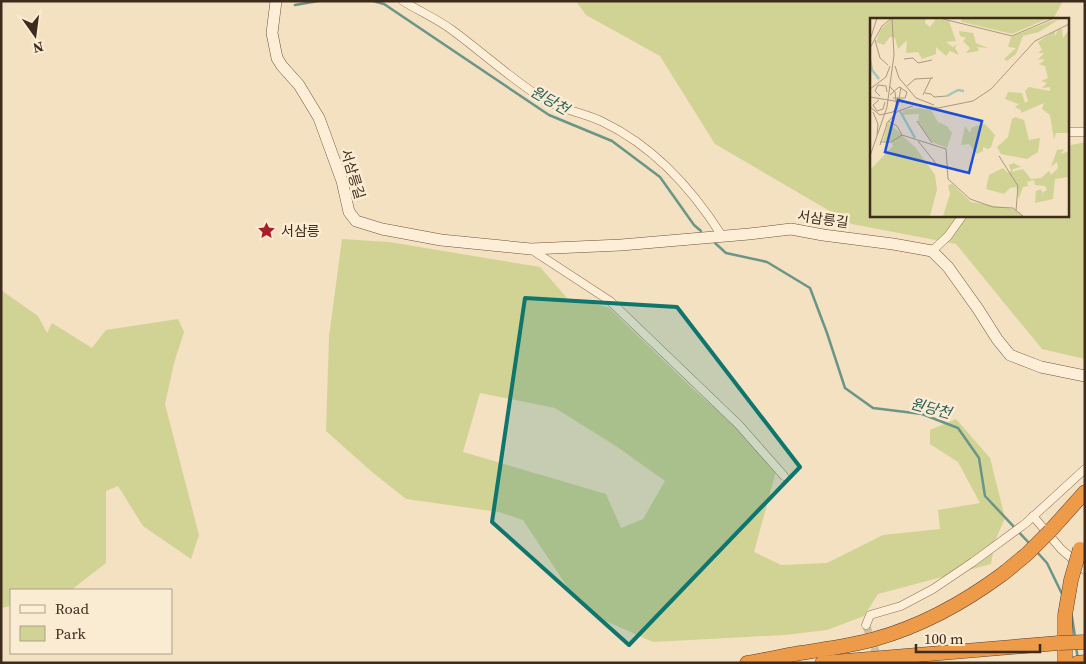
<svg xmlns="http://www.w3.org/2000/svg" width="1086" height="664" viewBox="0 0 1086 664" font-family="'Source Serif 4','Noto Sans KR',serif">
  <rect width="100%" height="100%" fill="#f3e1c2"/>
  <g fill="#d0d394" fill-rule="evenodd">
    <path d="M 576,1 L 1063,1 L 1053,19 L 871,19 L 871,215 L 1067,215 L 1067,146 L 1085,142 L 1085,359 L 1042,349 L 956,244 L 852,224 L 715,144 L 660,56 L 586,15 Z"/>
    <path d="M 342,239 L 389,242 L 540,267 L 567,298 L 608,307 L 694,390 L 778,464 L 754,552 L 781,565 L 827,563 L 883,535 L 940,529 L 938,510 L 980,503 L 958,462 L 930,444 L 930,430 L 956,419 L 990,458 L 1005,518 L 995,541 L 991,564 L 878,594 L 864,616 L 827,630 L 785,635 L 653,642 L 599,618 L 568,588 L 523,520 L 499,512 L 406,499 L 372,472 L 326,431 L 329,337 ZM 480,393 L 555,408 L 616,446 L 665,481 L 643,519 L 621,528 L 606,494 L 463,452 Z"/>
    <path d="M 1,290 L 38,316 L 47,333 L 52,323 L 92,348 L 106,330 L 178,319 L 184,332 L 174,363 L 165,404 L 199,535 L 191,559 L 143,526 L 118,486 L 106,491 L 106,563 L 71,590 L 11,590 L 11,606 L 1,608 Z"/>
  </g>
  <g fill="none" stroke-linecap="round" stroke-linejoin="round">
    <g stroke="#6a9588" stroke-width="2.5">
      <path d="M 373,1 L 384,4 L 549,115 L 612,141 L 660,177 L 694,225 L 701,231"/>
      <path d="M 295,5 L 318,1"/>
      <path d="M 715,243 L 726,253 L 767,262 L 810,288 L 827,333 L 845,388 L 873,408 L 922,414 L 958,428 L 979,458 L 985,496 L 1030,544"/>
      <path d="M 1037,552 L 1047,563 L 1063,596"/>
      <path d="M 1072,617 L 1075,637"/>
      <path d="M 1076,647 L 1078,659"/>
    </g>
    <path stroke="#cfbda1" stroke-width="8" stroke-dasharray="8 4" stroke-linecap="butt" d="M 866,625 L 879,661"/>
    <defs>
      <g id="street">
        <path d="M 403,1 C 419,11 437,19 452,30 C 482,52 509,77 540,97 C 559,110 583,112 603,122 C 653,146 693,190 722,236"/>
        <path d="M 1067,132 L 1085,132"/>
        <path d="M 532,250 L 610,301 L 739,425 L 784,476"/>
        <path d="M 932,251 L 948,236 L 963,215"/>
        <path d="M 1033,516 L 1061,549 L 1085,570"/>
        <path d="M 866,625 L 870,615 L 901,606 L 933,589 L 973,562 L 1026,523 L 1085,469"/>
      </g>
      <path id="secondary" d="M 276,1 L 272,33 L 277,58 L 282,66 L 299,85 L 319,118 L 342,181 L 349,212 L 356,221 L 382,229 L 441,240 L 531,249 L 621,245 L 749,234 L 791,229 L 823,235 L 893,244 L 932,251 L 948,267 L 978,309 L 997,339 L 1010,355 L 1041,367 L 1085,376"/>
      <g id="highway">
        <path d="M 1050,531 L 1085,492"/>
        <path d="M 747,663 C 765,660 782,656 800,653 C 825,649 851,646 875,639 C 922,626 965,602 1004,573"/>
        <path d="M 822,663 L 1059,643"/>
        <path d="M 1065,663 L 1065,615"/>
        <path d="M 1077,663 L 1085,662"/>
      </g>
    </defs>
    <use href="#street" stroke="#907156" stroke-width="9"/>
    <use href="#secondary" stroke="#72523a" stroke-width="12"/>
    <use href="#highway" stroke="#5d3f2b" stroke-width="15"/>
    <use href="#street" stroke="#fdefd7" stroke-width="8"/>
    <use href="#secondary" stroke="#fdefd7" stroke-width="11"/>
    <use href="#highway" stroke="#ed9a49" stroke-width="14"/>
    <defs>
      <g id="highway-bridge">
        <path d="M 1004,573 L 1027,554 L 1050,531"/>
        <path d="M 1065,615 L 1071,580 L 1080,549"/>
        <path d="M 1059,643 L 1085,642"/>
      </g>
    </defs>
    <use href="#highway-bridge" stroke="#5d3f2b" stroke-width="15" stroke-linecap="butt"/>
    <use href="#highway-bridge" stroke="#ed9a49" stroke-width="14"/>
  </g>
  <path fill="#0f766e" fill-opacity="0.2" stroke="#0f766e" stroke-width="4" stroke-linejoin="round" d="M 525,298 L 677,307 L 800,467 L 629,645 L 492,522 Z"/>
  <defs>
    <symbol id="sight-bare" viewBox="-9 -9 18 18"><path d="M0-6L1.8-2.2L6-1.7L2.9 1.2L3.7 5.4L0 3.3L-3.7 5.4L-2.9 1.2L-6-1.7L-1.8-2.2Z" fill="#a71f29" stroke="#faecd3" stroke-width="2.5" paint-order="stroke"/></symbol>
  </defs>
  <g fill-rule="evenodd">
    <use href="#sight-bare" x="254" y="218" width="25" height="25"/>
  </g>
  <g text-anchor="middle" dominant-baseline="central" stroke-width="5" stroke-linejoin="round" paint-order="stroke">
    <g font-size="14" fill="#3e2b1c" stroke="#faecd3">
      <text transform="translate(353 174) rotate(73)">서삼릉길</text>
      <text transform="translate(823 219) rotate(8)">서삼릉길</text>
    </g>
    <g font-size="14" fill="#3e2b1c" stroke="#faecd3" text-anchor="start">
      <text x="281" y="231">서삼릉</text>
    </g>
    <g font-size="15" font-style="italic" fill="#2a6059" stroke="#faecd3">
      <text transform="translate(550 100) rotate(30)">원당천</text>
      <text transform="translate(931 408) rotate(15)">원당천</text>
    </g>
  </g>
  <g transform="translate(870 18)">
    <rect width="199" height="199" fill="#f3e1c2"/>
    <path d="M 23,0 L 56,0 L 55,5 L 60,9 L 66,1 L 79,3 L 86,23 L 76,24 L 83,29 L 87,26 L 85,30 L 89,37 L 80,33 L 76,38 L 66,29 L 66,36 L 52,41 L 48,34 L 36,35 L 37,22 L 28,31 L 25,20 L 20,19 L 14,27 L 6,24 L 11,11 ZM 90,0 L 179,0 L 142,16 L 92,4 ZM 197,0 L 188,2 L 169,14 L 153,18 L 146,36 L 137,43 L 134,41 L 146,30 L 138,29 L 141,19 L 181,3 ZM 188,11 L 192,11 L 193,20 L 199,12 L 199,115 L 186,115 L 184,122 L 180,97 L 172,91 L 174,85 L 151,95 L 151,92 L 145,89 L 149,86 L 135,81 L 138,74 L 152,75 L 155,85 L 158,83 L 155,73 L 159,69 L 180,73 L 180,69 L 172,70 L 177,65 L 171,63 L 178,60 L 175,48 L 168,46 L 173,44 L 174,41 L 168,42 L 174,35 L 168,35 L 172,32 L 168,24 L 185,13 L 185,19 ZM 89,13 L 103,15 L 106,25 L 118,30 L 107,29 L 109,33 L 96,35 L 100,30 L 93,23 L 96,20 L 90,18 ZM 47,90 L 61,92 L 68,104 L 77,108 L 82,115 L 77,130 L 62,124 L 48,104 L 49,96 L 33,97 L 33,104 L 33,92 ZM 145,99 L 154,102 L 159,122 L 170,120 L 168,134 L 157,141 L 131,136 L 127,129 L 138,119 L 142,101 ZM 18,104 L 46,130 L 65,157 L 67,172 L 60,198 L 0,198 L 0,152 L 23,128 L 21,123 L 13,123 ZM 115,106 L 125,117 L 121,129 L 118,131 L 113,129 L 113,133 L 107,136 L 99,126 L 91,127 L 95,108 L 100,115 L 102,109 ZM 194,131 L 191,136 L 199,133 L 199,159 L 185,161 L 183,181 L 165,185 L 166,173 L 171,171 L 174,179 L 173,174 L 177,172 L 175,168 L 165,167 L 164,162 L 157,164 L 158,168 L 153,169 L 149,180 L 146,169 L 140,170 L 134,176 L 116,171 L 119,157 L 133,150 L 138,155 L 141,153 L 139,147 L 144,145 L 151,149 L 143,151 L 142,154 L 153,151 L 161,161 L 171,160 L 179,153 L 181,157 L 188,150 L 187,144 L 181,149 L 187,132 ZM 82,166 L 101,184 L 143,191 L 153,198 L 73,198 L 80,176 L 78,167 Z" fill="#d0d394"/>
    <path fill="none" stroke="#a5c6ba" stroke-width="2.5" d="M 0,42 L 2,52 L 9,61M 77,78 L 88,72 L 94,73M 30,93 L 45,120"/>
    <path fill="none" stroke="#ab9880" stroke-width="1" d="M 69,0 L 142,18 L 184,0M 0,22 L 7,0M 5,22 L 10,40 L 18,47M 0,30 L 12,8 L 22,0M 34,41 L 43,40 L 48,45 L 62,42M 25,48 L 29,60 L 46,80 L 64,87M 19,68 L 25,74 L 27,91M 37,68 L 45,61 L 63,60M 0,71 L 16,59 L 20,48M 55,75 L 61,76 L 64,79 L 77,78M 20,77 L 29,69 L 37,74 L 35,80 L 23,80M 53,77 L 61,60M 10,78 L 5,73 L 8,67 L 16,68 L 17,74M 0,79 L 68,90 L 103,83 L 121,71 L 165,23 L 199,6M 9,82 L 3,87 L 7,93 L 13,91 L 15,84M 0,89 L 10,97 L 23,94 L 28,87 L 31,69M 3,94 L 8,106 L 7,117M 18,103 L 27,108 L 32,117 L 76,131 L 78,161 L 100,181 L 123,189 L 143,190 L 153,198M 47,103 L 62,125M 16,106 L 28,93 L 43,88M 48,123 L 68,148 L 77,150M 10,124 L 21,124 L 32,117M 10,127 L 17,106M 0,138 L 17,89 L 24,37 L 22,0M 129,138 L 148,168 L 146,193"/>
    <path fill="#1d4ed8" fill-opacity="0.15" stroke="#1d4ed8" stroke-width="2.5" d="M 28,82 L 112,103 L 99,155 L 15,134 Z"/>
    <rect width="199" height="199" fill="none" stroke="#3e2b1c" stroke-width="2.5"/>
  </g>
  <rect width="1086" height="664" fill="none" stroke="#3e2b1c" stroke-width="5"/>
  <rect x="10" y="589" width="162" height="65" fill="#faecd3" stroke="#af9f8a"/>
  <rect x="20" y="605" width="25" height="8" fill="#fdefd7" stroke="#af9f8a"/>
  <text x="55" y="614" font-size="15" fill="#3e2b1c">Road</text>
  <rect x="20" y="626" width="25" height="15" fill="#d0d394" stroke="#af9f8a"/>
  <text x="55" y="639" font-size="15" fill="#3e2b1c">Park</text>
  <g transform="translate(35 35) rotate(166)" stroke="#faecd3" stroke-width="4" paint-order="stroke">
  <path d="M0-4L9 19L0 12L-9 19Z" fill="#3e2b1c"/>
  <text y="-8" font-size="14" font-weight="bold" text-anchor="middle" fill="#3e2b1c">N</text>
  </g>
  <path d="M916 644v8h124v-8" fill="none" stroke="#3e2b1c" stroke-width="2.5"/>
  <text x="924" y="644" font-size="15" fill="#3e2b1c" stroke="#faecd3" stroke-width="4" paint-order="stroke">100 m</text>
</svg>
